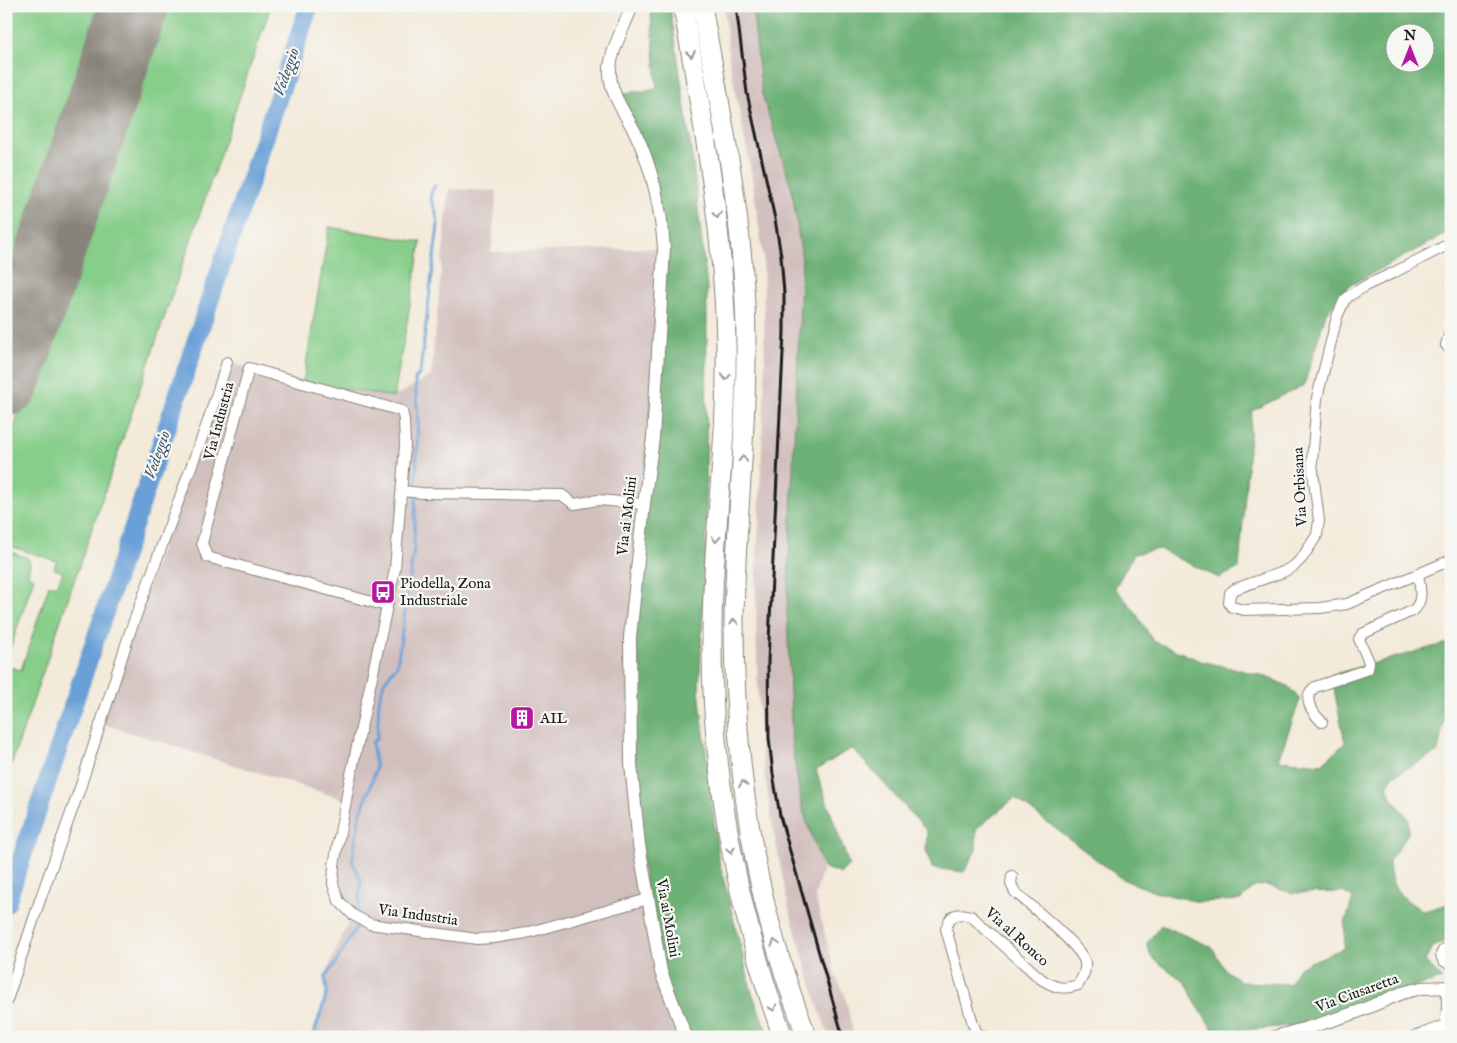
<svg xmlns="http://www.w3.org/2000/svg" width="1457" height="1043" viewBox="0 0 1457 1043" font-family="'IM FELL English',serif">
  <rect width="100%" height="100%" fill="#f6f6f2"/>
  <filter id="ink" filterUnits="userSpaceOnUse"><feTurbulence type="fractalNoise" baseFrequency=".02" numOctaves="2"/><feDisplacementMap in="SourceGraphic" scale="10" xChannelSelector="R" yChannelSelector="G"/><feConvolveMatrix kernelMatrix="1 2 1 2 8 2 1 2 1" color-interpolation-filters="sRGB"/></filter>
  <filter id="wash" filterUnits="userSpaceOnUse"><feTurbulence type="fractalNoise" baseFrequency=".0096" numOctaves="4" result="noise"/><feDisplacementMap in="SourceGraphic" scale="20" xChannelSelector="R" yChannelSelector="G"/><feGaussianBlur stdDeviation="1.12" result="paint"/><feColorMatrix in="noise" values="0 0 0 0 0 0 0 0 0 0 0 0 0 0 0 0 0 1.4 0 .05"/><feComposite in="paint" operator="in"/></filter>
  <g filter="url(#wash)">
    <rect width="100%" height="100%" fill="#f3ead9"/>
    <g fill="#d1bfbd">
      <path d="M 724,6 L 752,6 L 762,94 L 792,190 L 802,259 L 787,609 L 792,746 L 802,808 L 823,867 L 815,896 L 836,977 L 845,995 L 854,1037 L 829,1037 L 818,1006 L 788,906 L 772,822 L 761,749 L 757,669 L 756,591 L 765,374 L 763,256 L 752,177 L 729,59 Z"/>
      <path d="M 449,189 L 497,191 L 491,252 L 664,248 L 686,1037 L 545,1037 L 526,1033 L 473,1037 L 313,1037 L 327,993 L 325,977 L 339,941 L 353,915 L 333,884 L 346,800 L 100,723 L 227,362 L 303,382 L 394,397 L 431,376 Z"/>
    </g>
    <g fill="#87ce8a" stroke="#527553">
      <path d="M 13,6 L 109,6 L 6,308 L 6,27 Z"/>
      <path d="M 158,6 L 271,6 L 6,780 L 6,666 L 21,670 L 49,585 L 57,585 L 63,572 L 54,569 L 56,561 L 6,545 L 6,450 Z"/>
      <path d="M 329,227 L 421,242 L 394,397 L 303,382 Z"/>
      <path d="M 6,550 L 28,558 L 30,564 L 28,575 L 34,578 L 6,662 Z"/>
    </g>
    <g fill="#6db176" stroke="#446649" fill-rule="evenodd">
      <path d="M 649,6 L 670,6 L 693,163 L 707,288 L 706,542 L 699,690 L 718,857 L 752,993 L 769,1037 L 686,1037 L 661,972 L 639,845 L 630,637 L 664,248 L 655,187 L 613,94 L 657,89 L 651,14 Z"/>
      <path d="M 752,6 L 1451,7 L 1451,231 L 1349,286 L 1326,313 L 1304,385 L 1252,411 L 1239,568 L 1219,578 L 1159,549 L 1134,554 L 1115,588 L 1134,610 L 1153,641 L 1201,661 L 1261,675 L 1288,686 L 1300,700 L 1278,760 L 1322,764 L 1345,743 L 1331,675 L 1451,642 L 1451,719 L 1444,720 L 1438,752 L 1395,775 L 1387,785 L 1391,797 L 1409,819 L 1408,834 L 1389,861 C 1390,889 1401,898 1424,911 L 1451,903 L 1451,938 L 1433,947 L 1425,961 L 1442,979 L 1376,998 L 1309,1024 L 1215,1033 L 1195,1002 L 1186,983 L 1151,957 L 1147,943 L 1161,925 L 1212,947 L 1224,969 L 1242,982 L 1289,984 L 1299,967 L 1344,948 L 1345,923 L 1353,898 L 1342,892 L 1292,893 L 1266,885 L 1254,887 L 1241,900 L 1199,902 L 1155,892 L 1122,879 L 1015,798 L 976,829 L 976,850 L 964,872 L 932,868 L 926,850 L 927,831 L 852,748 L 816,770 L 849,865 L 840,874 L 823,867 L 802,808 L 792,746 L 787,609 L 802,259 L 792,190 L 762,94 ZM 1394,32 L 1424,32 L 1424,62 L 1394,62 Z"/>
    </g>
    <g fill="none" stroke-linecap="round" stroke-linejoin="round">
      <path stroke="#69a0d7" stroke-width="3" d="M 313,1037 L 327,993 L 325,977 L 335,964 L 357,926 L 361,881 L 352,861 L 359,819 L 376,769 L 372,742 L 377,739 L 379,700 L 384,682 L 397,665 L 414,548 L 418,418 L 415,379 L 420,373 L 438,225 C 437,220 437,214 435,209 C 431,200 428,195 435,186"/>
      <path stroke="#69a0d7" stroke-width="19" d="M 6,904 L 309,6"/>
      <path stroke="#88837a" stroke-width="28" d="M 6,381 L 7,380"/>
      <path stroke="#88837a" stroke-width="69" d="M 6,382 L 134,6"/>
    </g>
  </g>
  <g filter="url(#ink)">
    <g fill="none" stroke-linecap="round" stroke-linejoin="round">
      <defs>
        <g id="minor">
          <path d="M 1451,243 L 1393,273 L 1367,285 L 1349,296 L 1344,301 L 1337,317 L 1317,398 L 1312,463 L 1319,521 L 1317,535 L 1302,558 L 1294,566 L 1283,572 L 1235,589 L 1230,593 L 1229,603 L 1232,607 L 1244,610 L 1320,608 L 1347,604 L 1451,560"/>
          <path d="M 1451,329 L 1446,345 L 1451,350"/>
          <path d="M 402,491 L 422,493 L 562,495 L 574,504 L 598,500 L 644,504"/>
          <path d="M 387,606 L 207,557 L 202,543 L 249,368 L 402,411 L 404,420 L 405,445 L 395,569 L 349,784 L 334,865 L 333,884 L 339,901 L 353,915 L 370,924 L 477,939 L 494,938 L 526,933 L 648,899"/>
          <path d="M 1322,722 C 1312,712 1301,698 1315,687 L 1368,669 L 1369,662 L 1359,639 L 1362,634 L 1414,610 C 1424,600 1420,588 1418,574"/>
          <path d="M 6,1003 L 41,897 L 80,788 L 130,632 L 207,424 L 227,362"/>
          <path d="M 984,1037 L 977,1033 L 973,1024 L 946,929 C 950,914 957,912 971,916 L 1041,979 C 1056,988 1062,990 1078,985 C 1082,978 1086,972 1085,963 C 1083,948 1029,904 1015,892 L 1011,884 L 1012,876"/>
          <path d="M 1413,1037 L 1445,1025"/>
          <path d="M 1440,1037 C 1448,1020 1448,1005 1446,987"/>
        </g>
        <g id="tertiary">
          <path d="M 632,6 C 625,25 608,55 610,75 C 612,98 626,114 636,134 C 653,170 661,209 664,248 L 653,438 L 644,504 L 630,637 L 631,764 L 639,845 L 661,972 L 686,1037"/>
          <path d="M 1451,946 L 1444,951 L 1442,955 L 1444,960 L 1451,963"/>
          <path d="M 1275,1037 L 1314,1026 L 1357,1012 L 1402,993 L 1421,988 L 1451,987"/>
        </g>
        <g id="motorway">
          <path d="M 683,6 C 702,118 724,229 726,344 C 728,445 711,546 712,647 C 712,780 738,912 783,1037"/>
          <path d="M 702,6 C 722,118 746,230 746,344 C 747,436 735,529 734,621 C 734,729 745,838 775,942 C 784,974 795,1006 807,1037"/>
        </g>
      </defs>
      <use href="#minor" stroke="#88837a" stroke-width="12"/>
      <use href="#tertiary" stroke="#88837a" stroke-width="14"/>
      <use href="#motorway" stroke="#88837a" stroke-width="21"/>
      <use href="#minor" stroke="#fff" stroke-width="10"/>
      <use href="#tertiary" stroke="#fff" stroke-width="12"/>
      <use href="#motorway" stroke="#fff" stroke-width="19"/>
      <path stroke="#1c1c1c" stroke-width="3" d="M 736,6 L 747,93 L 775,219 L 781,256 L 784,293 L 784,332 L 768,661 L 769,738 L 773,774 L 780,816 L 843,1037"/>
    </g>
    <defs><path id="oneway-chevron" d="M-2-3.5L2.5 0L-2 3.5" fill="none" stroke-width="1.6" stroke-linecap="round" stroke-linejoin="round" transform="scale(1.25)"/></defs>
    <g stroke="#999">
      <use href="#oneway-chevron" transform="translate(691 54) rotate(81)"/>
      <use href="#oneway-chevron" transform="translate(717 215) rotate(83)"/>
      <use href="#oneway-chevron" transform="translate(726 377) rotate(91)"/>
      <use href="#oneway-chevron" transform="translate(743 459) rotate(-87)"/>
      <use href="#oneway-chevron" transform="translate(716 539) rotate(93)"/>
      <use href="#oneway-chevron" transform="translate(734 622) rotate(-90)"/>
      <use href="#oneway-chevron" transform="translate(743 784) rotate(-98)"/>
      <use href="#oneway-chevron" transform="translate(731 850) rotate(79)"/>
      <use href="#oneway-chevron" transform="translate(775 943) rotate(-106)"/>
      <use href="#oneway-chevron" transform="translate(773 1008) rotate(71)"/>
    </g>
  </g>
  <defs>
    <symbol id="bus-square" viewBox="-11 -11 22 22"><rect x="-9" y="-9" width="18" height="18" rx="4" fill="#b5179e" stroke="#f6f6f2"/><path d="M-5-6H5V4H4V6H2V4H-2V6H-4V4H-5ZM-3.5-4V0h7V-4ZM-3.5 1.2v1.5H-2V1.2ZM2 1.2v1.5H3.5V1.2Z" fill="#fff"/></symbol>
    <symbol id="building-square" viewBox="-11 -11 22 22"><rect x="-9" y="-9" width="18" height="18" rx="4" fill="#b5179e" stroke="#f6f6f2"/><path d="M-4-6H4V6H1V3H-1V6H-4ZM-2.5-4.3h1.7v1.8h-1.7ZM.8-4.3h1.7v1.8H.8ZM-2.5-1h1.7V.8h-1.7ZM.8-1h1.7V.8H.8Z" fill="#fff"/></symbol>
  </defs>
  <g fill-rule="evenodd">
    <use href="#bus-square" x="369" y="578" width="28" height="28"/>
    <use href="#building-square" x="508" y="704" width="28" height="28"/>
  </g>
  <g text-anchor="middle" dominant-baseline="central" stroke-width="4.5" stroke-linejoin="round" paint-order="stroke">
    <g font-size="15" fill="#1c1c1c" stroke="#f6f6f2">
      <text transform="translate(219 421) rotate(-75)">Via Industria</text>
      <text transform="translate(1300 487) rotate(-93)">Via Orbisana</text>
      <text transform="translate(627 516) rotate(-83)">Via ai Molini</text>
      <text transform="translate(418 915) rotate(8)">Via Industria</text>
      <text transform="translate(668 918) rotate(80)">Via ai Molini</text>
      <text transform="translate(1017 937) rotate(42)">Via al Ronco</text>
      <text transform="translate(1357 993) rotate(-20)">Via Ciusaretta</text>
    </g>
    <g font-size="15" fill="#1c1c1c" stroke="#f6f6f2" text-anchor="start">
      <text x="400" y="583">Piodella, Zona<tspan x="400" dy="17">Industriale</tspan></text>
      <text x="540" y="718">AIL</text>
    </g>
    <g font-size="16" font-style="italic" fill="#3f5770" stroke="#f6f6f2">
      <text transform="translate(287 72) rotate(-71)">Vedeggio</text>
      <text transform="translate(158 455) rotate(-71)">Vedeggio</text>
    </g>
  </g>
  <rect width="1457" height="1043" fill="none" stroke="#f6f6f2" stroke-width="25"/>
  <g transform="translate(1410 48)"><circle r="24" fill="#f6f6f2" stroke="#9f9f9c"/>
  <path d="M0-4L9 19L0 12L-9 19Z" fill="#b5179e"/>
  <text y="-8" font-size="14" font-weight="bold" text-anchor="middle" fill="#1c1c1c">N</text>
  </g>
</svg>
